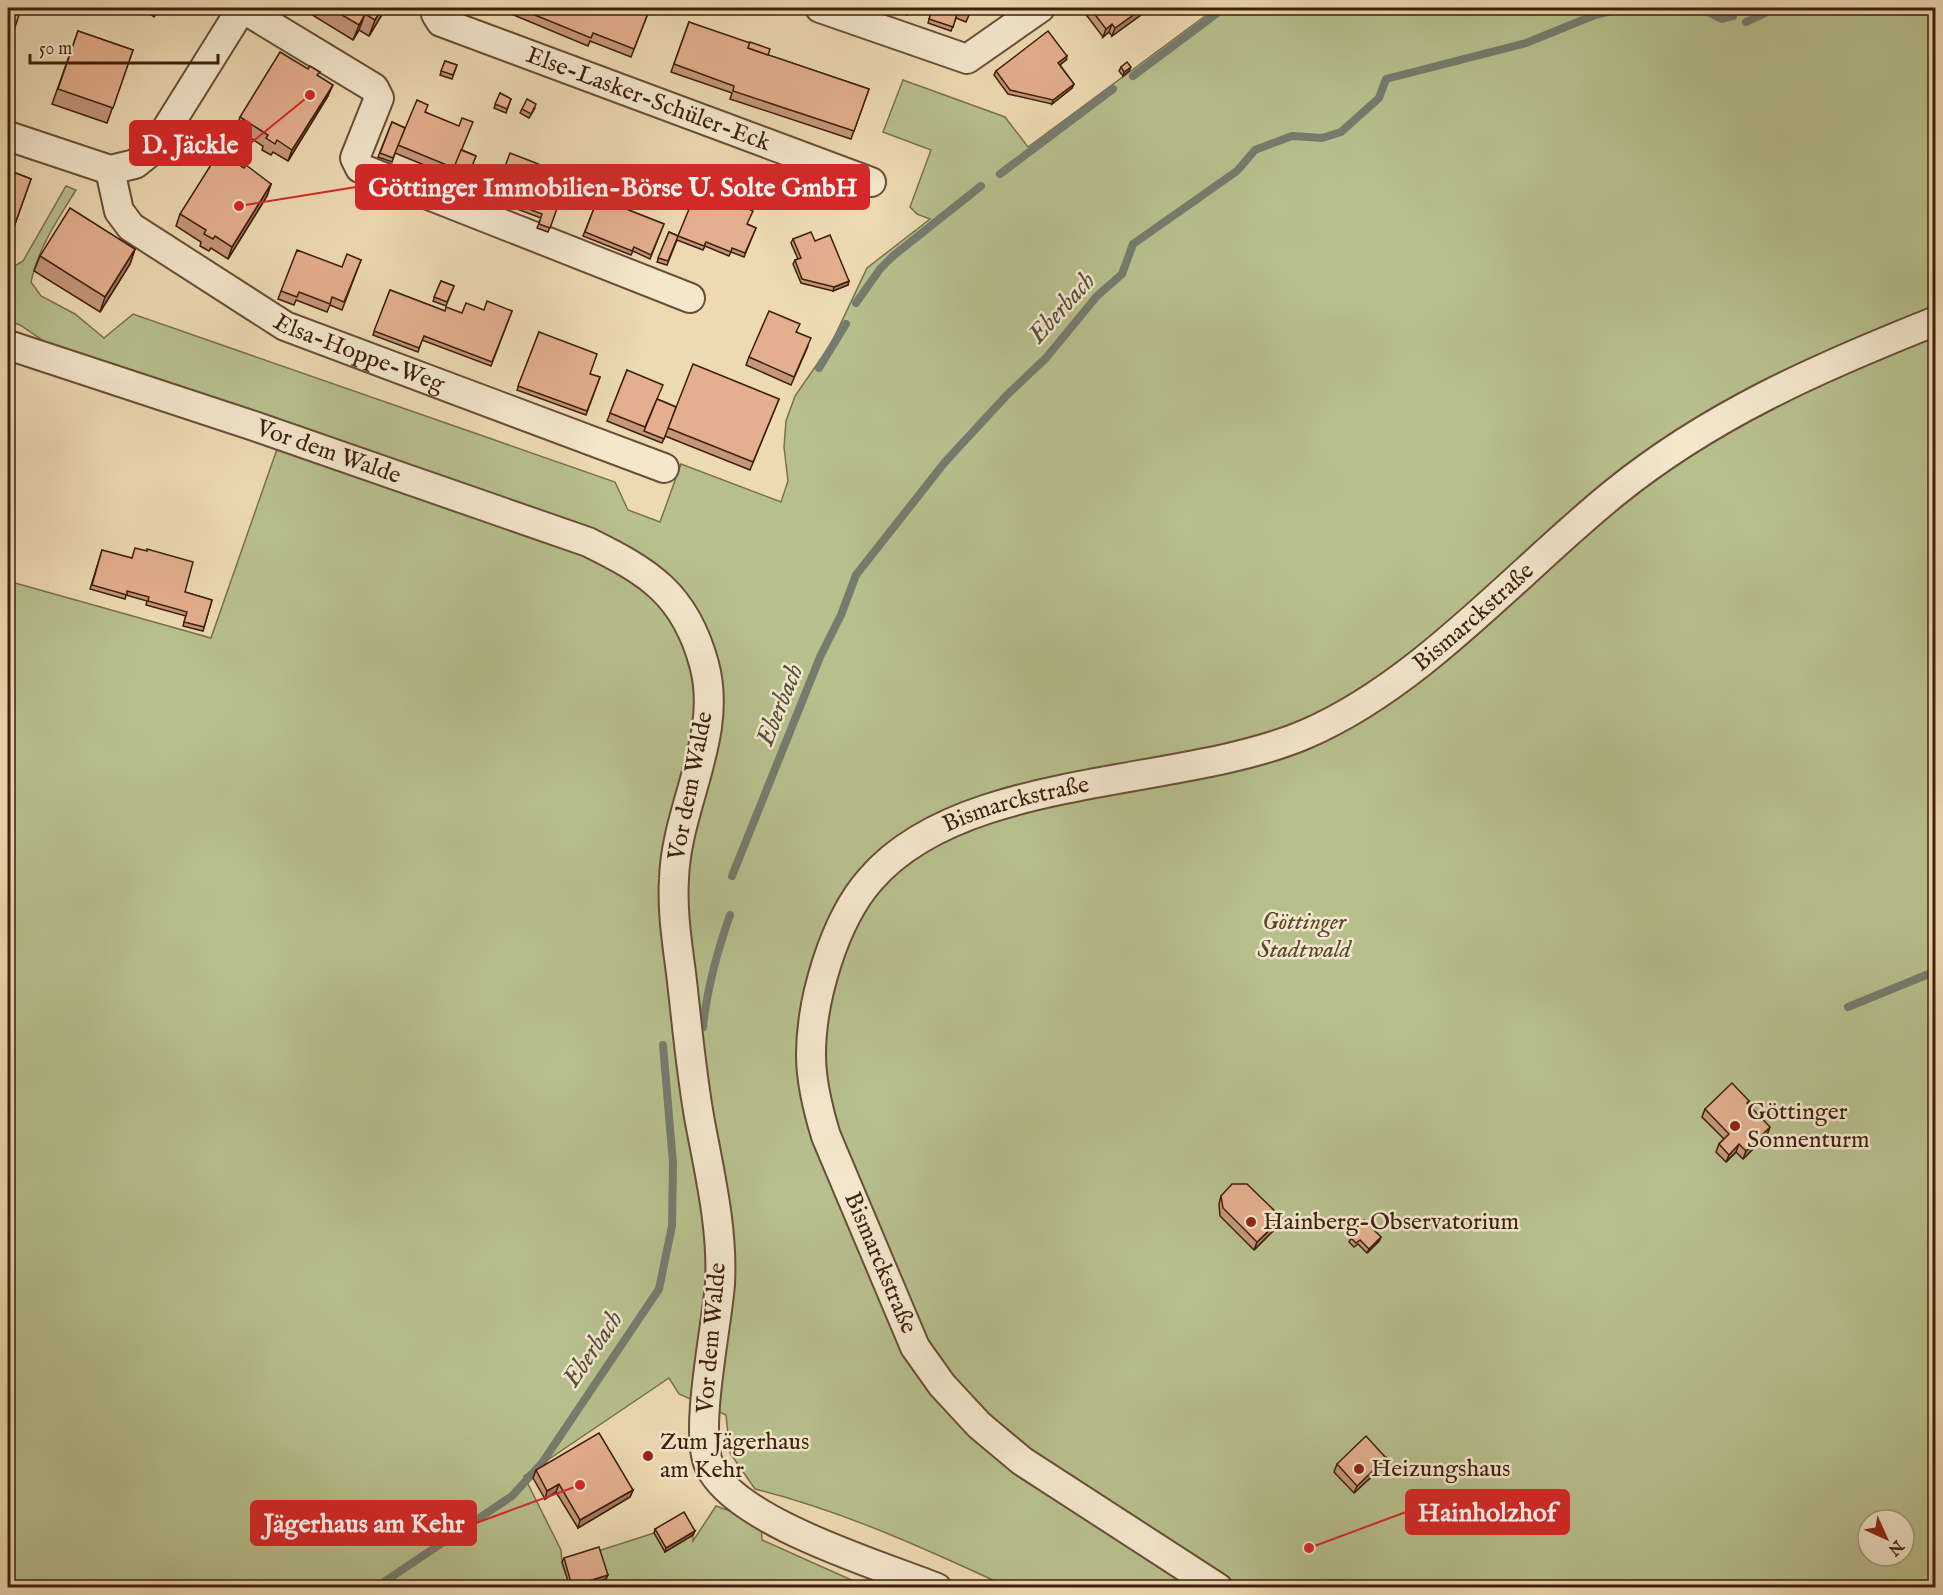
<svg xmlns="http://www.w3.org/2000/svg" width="1943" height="1595" viewBox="0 0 1943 1595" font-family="'IM FELL English',serif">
  <rect width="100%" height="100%" fill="#eddab2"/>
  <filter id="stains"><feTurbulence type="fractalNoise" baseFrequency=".00333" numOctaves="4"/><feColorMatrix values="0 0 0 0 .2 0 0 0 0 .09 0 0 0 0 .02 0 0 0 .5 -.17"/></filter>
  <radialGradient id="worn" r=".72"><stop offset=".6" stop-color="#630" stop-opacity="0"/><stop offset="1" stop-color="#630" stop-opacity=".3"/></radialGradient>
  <g fill="#b7c08d" stroke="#7a704d" stroke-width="1.5" fill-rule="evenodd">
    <path d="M 1216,8 L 1935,8 L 1935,1587 L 1008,1587 C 926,1549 843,1511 755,1489 L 730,1453 L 726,1415 L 679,1394 L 669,1378 L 524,1476 L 561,1550 L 562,1562 L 570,1587 L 8,1587 L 8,581 L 211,638 L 283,432 L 57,350 L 20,325 L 8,321 L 8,270 L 23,261 L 66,186 L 76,190 C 58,219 38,248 31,282 L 41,296 L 75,314 L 104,338 L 133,314 L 615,482 L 628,510 L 660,522 L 681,464 L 781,502 L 788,481 L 784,447 L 786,421 L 795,396 L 831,344 L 867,268 L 930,219 L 917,214 L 910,207 L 931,150 L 883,132 L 903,80 L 1005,117 L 1028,147 ZM 1868,1520 L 1904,1520 L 1904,1556 L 1868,1556 Z"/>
    <path d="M 716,1506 L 761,1522 L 762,1540 L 867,1587 L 579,1588 L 606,1579 L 598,1551 L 654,1533 L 693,1535 L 693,1541 Z"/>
  </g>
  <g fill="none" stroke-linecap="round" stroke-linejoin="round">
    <g stroke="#757c6f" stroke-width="8">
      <path d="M 1699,8 L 1722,19 L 1733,16"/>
      <path d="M 1746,22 L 1776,8"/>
      <path d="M 1133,76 L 1224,8"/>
      <path d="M 1000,174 L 1113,89"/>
      <path d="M 856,303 L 880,269 L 893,256 L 981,186"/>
      <path d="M 819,368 L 846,324"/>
      <path d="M 732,876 L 820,657 L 841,615 L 856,575 L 945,462 L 1007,395 L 1046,358 L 1097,296 L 1122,274 L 1133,244 L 1237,171 L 1255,150 L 1292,136 L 1322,138 L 1341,132 L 1379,98 L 1386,79 L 1526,43 L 1595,15 L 1624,8"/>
      <path d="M 1848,1007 L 1936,971"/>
      <path d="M 703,1027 C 707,988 717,952 730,915"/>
      <path d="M 375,1588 L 512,1496 L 542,1463 L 659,1289 L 672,1226 L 673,1163 L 663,1045"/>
    </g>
    <defs>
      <g id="street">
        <path d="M 242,8 L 374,88 L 379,98 L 355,158 L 360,168 L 690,298"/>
        <path id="s1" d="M 438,8 L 436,14 L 441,22 L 871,182"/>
        <path d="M 820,8 L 967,59 L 1040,8"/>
        <path d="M 8,136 L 110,170 L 135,164 L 154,149 L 242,8"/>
        <path id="s2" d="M 110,170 L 119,211 L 131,227 L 285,326 L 664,468"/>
        <path id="s3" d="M 8,345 L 254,426 L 588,542 C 649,572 685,594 704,664 C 724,736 676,807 674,879 C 672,911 677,942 681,973 C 687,1023 691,1073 700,1122 C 710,1175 723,1230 720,1284 C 717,1326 694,1431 709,1465 C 734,1522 880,1565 937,1588"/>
        <path id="s4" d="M 1218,1588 L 1022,1461 L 979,1425 L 942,1385 L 915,1347 L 826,1136 C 818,1110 811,1083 811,1055 C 811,1000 834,921 870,880 C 962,772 1181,788 1306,734 C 1420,685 1517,572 1613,494 C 1710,415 1820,367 1936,321"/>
      </g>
    </defs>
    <use href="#street" stroke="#6a4e36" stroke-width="32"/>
    <use href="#street" stroke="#f3e7cd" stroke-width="28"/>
  </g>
  <g fill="#c4967a" stroke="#3e1f0d" stroke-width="1.5">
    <path d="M 146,8 L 161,8 L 154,17 L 145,10 Z"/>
    <path d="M 311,8 L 386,8 L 369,36 L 359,30 L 353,40 L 309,13 Z"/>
    <path d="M 497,8 L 650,8 L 631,57 L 590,41 L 588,46 Z"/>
    <path d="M 886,8 L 909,8 L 907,15 Z"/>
    <path d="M 927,8 L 972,8 L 966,22 L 956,18 L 951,31 L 928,23 L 932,9 Z"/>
    <path d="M 1081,8 L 1146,8 L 1145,12 L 1112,36 L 1109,32 L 1103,37 Z"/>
    <path d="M 1187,8 L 1200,8 L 1192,13 Z"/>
    <path d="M 689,22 L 768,55 L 869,89 L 851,139 L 730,99 L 732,93 L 671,72 Z"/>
    <path d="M 78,31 L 133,50 L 107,123 L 52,104 Z"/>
    <path d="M 1066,60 L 1060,65 L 1074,84 L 1072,88 L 1052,104 L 1008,94 L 994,75 L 996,71 Z"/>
    <path d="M 445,61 L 457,65 L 452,79 L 440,75 Z"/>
    <path d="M 1121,67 L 1129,71 L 1123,76 L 1119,71 Z"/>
    <path d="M 318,76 L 328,96 L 288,161 L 273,152 L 271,155 L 262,150 L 263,146 L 236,129 L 240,117 Z"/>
    <path d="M 500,93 L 511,99 L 506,113 L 494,108 Z"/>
    <path d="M 535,108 L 529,118 L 520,113 L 522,109 Z"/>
    <path d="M 426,112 L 462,150 L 476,156 L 462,190 L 448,184 L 457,161 L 451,176 L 395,153 L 392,162 L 378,157 L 392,122 L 405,128 Z"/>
    <path d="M 8,170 L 31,179 L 8,244 Z"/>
    <path d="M 489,175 L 560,200 L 548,232 L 537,228 L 541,218 L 493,200 L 489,209 L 477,204 Z"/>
    <path d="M 271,184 L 267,196 L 228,259 L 211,248 L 209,251 L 200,246 L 201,242 L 176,226 L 180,214 Z"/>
    <path d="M 699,193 L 721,197 L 747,224 L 756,228 L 744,257 L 731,252 L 729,256 L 705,246 L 703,250 L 677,240 L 667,265 L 657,262 L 669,232 L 678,236 Z"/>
    <path d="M 598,198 L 664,224 L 650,259 L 633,251 L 631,255 L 583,236 Z"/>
    <path d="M 793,239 L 815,241 L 848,285 L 833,291 L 801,283 L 793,264 L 795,260 L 798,259 L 791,243 Z"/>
    <path d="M 135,249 L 130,264 L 100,312 L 34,271 L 40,256 Z"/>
    <path d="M 361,260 L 342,310 L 330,305 L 327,312 L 296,300 L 294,305 L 278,299 L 281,291 Z"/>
    <path d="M 441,281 L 454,286 L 446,306 L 433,301 Z"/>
    <path d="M 390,290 L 445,311 L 462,313 L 484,310 L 512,311 L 491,366 L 422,340 L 418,352 L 373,335 Z"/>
    <path d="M 539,332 L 590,374 L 600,377 L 586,415 L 517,390 Z"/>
    <path d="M 797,332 L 808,346 L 791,385 L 746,365 L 749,357 Z"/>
    <path d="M 627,370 L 657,399 L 676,407 L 779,399 L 750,470 L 665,436 L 662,443 L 607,421 Z"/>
    <path d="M 102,550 L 185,592 L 212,600 L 203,631 L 183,626 L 186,616 L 146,605 L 147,601 L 126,595 L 125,599 L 90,589 Z"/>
    <path d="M 1749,1101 L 1748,1104 L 1767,1135 L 1743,1159 L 1736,1152 L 1726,1162 L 1716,1152 L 1719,1144 L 1724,1139 L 1702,1117 L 1705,1109 Z"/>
    <path d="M 1221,1196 L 1279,1225 L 1254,1250 L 1220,1216 L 1219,1204 Z"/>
    <path d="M 1352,1232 L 1381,1237 L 1379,1241 L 1367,1253 L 1358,1244 L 1354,1247 L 1349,1242 L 1352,1237 L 1351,1236 Z"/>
    <path d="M 1337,1464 L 1384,1465 L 1354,1493 L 1334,1472 Z"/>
    <path d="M 536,1470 L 633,1490 L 630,1497 L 578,1528 L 556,1492 L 545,1499 L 533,1478 Z"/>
    <path d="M 655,1529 L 693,1535 L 665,1552 L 654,1533 Z"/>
    <path d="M 564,1558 L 606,1579 L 579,1587 L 570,1587 L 562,1562 Z"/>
  </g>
  <g fill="#a07a63" stroke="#3e1f0d" stroke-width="1.5">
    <path d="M 382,8 L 386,8 L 369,36 L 375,20 Z"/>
    <path d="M 1143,8 L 1146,8 L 1145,12 L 1112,36 L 1115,28 Z"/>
    <path d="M 1194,8 L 1200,8 L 1192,13 Z"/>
    <path d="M 365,14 L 359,30 L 353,40 L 359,25 Z"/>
    <path d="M 1112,24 L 1109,32 L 1103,37 L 1106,29 Z"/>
    <path d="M 1067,56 L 1066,60 L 1057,67 L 1058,63 Z"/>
    <path d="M 1131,67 L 1129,71 L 1123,76 L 1124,72 Z"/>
    <path d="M 1074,84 L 1072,88 L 1052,104 L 1053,100 Z"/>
    <path d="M 333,85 L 328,96 L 288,161 L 292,150 Z"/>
    <path d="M 271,184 L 267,196 L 228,259 L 232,247 Z"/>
    <path d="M 135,249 L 130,264 L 100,312 L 105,297 Z"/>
    <path d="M 849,281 L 848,285 L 833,291 L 834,287 Z"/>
    <path d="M 1770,1127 L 1767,1135 L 1743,1159 L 1746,1151 Z"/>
    <path d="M 1739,1144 L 1736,1152 L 1726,1162 L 1729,1155 Z"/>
    <path d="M 1282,1218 L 1279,1225 L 1254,1250 L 1257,1242 Z"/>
    <path d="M 1381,1237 L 1379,1241 L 1367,1253 L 1369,1249 Z"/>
    <path d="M 1386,1458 L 1384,1465 L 1354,1493 L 1357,1486 Z"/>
    <path d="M 559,1484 L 556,1492 L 545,1499 L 547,1491 Z"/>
    <path d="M 633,1490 L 630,1497 L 578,1528 L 580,1520 Z"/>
    <path d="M 695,1531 L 693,1535 L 665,1552 L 666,1548 Z"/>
    <path d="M 608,1575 L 606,1579 L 579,1587 L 572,1587 L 572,1586 Z"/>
  </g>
  <g fill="#e4af8e" stroke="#3e1f0d" stroke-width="1.5">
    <path d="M 8,8 L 20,12 L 8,48 Z"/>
    <path d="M 148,8 L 159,8 L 155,13 Z"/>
    <path d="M 330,8 L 382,8 L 375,20 L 365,14 L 359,25 Z"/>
    <path d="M 518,8 L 650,8 L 634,49 L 593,33 L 591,38 Z"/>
    <path d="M 899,8 L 909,8 L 908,11 Z"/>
    <path d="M 933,8 L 940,8 L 957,14 L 953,27 L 929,19 Z"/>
    <path d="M 952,8 L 972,8 L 969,14 Z"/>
    <path d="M 1090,8 L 1143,8 L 1115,28 L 1112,24 L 1106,29 Z"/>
    <path d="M 689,22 L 750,43 L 748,48 L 869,89 L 854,131 L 733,91 L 734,86 L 674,64 Z"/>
    <path d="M 78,31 L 133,50 L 113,108 L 58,89 Z"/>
    <path d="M 1048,31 L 1067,56 L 1058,63 L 1074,84 L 1053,100 L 1010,90 L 996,71 Z"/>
    <path d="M 750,42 L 770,49 L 768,55 L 748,48 Z"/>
    <path d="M 280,52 L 308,69 L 310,66 L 320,72 L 317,75 L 333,85 L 292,150 L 277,140 L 275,144 L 266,138 L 268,135 L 240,117 Z"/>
    <path d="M 445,61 L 457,65 L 453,75 L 441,71 Z"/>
    <path d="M 1127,62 L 1131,67 L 1124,72 L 1121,67 Z"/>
    <path d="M 500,93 L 511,99 L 507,109 L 495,104 Z"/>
    <path d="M 527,99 L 536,104 L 531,114 L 522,109 Z"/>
    <path d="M 417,100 L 428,105 L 425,112 L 459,126 L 462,118 L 473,122 L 454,168 L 398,145 Z"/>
    <path d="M 392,122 L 405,128 L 393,158 L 380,153 Z"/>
    <path d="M 461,150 L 476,156 L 464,186 L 449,180 Z"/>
    <path d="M 219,152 L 244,168 L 246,165 L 271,184 L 232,247 L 215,236 L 213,239 L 204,234 L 206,230 L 180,214 Z"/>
    <path d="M 510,153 L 559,172 L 550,196 L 560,200 L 550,228 L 539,224 L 542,214 L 494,196 L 490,205 L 479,200 L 489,175 L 500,180 Z"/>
    <path d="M 8,170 L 31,179 L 11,235 L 8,234 Z"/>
    <path d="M 703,184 L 723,192 L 720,196 L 753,211 L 747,224 L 756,228 L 745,253 L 732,248 L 731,252 L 706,242 L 704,246 L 678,236 L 696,192 L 699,193 Z"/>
    <path d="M 598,198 L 664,224 L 651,255 L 634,247 L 632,251 L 585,232 Z"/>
    <path d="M 70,208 L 135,249 L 105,297 L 40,256 Z"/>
    <path d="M 669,232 L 678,236 L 668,261 L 658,258 Z"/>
    <path d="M 811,232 L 815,241 L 830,235 L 849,281 L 834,287 L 802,279 L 795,260 L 801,258 L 793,239 Z"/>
    <path d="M 297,250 L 342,267 L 347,254 L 361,260 L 344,302 L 332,297 L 330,304 L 299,292 L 297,297 L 281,291 Z"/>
    <path d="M 441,281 L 454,286 L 447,302 L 434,297 Z"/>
    <path d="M 390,290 L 445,311 L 446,307 L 462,313 L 466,303 L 484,310 L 487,301 L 512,311 L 492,362 L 424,336 L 419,348 L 374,331 Z"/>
    <path d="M 769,311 L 800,324 L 796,332 L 811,338 L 794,377 L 749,357 Z"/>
    <path d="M 539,332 L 597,354 L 590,374 L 600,377 L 587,411 L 518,386 Z"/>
    <path d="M 693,364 L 779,399 L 753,462 L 668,428 Z"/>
    <path d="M 627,370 L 663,385 L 645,427 L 610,413 Z"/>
    <path d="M 657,399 L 676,407 L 664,439 L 644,431 Z"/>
    <path d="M 135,548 L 147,551 L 147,549 L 193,562 L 185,592 L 212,600 L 204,627 L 184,622 L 187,612 L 148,601 L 149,597 L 127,591 L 127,595 L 92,585 L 102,550 L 132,558 Z"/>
    <path d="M 1732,1083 L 1749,1101 L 1747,1103 L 1770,1127 L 1746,1151 L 1739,1144 L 1729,1155 L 1719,1144 L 1729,1134 L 1705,1109 Z"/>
    <path d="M 1232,1184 L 1247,1184 L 1282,1218 L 1257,1242 L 1223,1208 L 1221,1196 Z"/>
    <path d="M 1364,1220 L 1381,1237 L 1369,1249 L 1360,1240 L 1356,1243 L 1351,1238 L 1355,1235 L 1352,1232 Z"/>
    <path d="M 599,1433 L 633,1490 L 580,1520 L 559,1484 L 547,1491 L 536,1470 Z"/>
    <path d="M 1366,1436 L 1386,1458 L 1357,1486 L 1337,1464 Z"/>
    <path d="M 684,1512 L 695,1531 L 666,1548 L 655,1529 Z"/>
    <path d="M 599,1547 L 608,1575 L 572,1586 L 564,1558 Z"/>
  </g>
  <g fill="#8f2418" stroke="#f3e7cd" stroke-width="2">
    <circle cx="1735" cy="1126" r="6"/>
    <circle cx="1251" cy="1222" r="6"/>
    <circle cx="648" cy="1456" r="6"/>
    <circle cx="1359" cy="1469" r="6"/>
  </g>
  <g text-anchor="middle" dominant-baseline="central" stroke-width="5" stroke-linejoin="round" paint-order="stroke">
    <g font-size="24" fill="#3e1f0d" stroke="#f3e7cd">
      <text stroke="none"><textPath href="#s1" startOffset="237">Else-Lasker-Schüler-Eck</textPath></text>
      <text stroke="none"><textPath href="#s2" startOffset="324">Elsa-Hoppe-Weg</textPath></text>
      <text stroke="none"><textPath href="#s3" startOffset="338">Vor dem Walde</textPath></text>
      <text stroke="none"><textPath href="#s4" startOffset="1562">Bismarckstraße</textPath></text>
      <text transform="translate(691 786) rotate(-79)">Vor dem Walde</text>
      <text stroke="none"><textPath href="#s4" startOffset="1058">Bismarckstraße</textPath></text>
      <text transform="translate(880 1263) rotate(67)">Bismarckstraße</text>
      <text transform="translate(712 1338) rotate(-85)">Vor dem Walde</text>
    </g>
    <g font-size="24" font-style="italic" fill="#5c472d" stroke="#f3e7cd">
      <text x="1304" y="922">Göttinger<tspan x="1304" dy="28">Stadtwald</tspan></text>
    </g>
    <g font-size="24" fill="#3e1f0d" stroke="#f3e7cd" text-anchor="start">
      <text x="1747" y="1112">Göttinger<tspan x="1747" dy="28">Sonnenturm</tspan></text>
      <text x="1263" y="1222">Hainberg-Observatorium</text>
      <text x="660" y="1442">Zum Jägerhaus<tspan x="660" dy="28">am Kehr</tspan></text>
      <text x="1371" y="1469">Heizungshaus</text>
    </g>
    <g font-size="26" font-style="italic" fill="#594e3e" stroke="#f3e7cd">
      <text transform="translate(1062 308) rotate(-48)">Eberbach</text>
      <text transform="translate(780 705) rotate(-68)">Eberbach</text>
      <text transform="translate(593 1349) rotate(-56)">Eberbach</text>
    </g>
  </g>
  <path fill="none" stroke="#d62828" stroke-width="2" d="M310 95L251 143M239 206L356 187M1309 1548L1406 1512M580 1485L476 1523"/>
  <g fill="#d62828" stroke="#f3e7cd" stroke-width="2">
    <circle cx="310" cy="95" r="6"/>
    <circle cx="239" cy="206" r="6"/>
    <circle cx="1309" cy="1548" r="6"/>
    <circle cx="580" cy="1485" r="6"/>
  </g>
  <g fill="#d62828" stroke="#d62828" stroke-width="2">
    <rect x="130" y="121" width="121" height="44" rx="6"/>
    <rect x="356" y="165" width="513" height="44" rx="6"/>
    <rect x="1406" y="1490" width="163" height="44" rx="6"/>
    <rect x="251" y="1501" width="225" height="44" rx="6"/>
  </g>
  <g font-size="26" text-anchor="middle" font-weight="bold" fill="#fff">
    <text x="190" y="153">D. Jäckle</text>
    <text x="613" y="196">Göttinger Immobilien-Börse U. Solte GmbH</text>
    <text x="1487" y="1521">Hainholzhof</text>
    <text x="364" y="1532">Jägerhaus am Kehr</text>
  </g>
  <rect width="1943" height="1595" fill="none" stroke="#eddab2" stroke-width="30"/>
  <rect x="9" y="9" width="1925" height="1577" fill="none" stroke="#3e1f0d" stroke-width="3"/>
  <rect x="15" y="15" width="1913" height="1565" fill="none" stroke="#3e1f0d" stroke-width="1.5"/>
  <g transform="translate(1886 1538) rotate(135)"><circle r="28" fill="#f3e7cd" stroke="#ab9780" stroke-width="1.5"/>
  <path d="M0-4.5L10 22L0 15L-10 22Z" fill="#8f2418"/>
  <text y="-9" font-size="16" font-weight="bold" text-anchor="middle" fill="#3e1f0d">N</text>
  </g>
  <path d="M30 54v9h188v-9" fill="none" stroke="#3e1f0d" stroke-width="3"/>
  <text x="39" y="54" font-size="18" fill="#3e1f0d" stroke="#f3e7cd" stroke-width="4.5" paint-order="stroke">50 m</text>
  <rect width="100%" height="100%" filter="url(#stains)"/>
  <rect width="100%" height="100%" fill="url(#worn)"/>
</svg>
